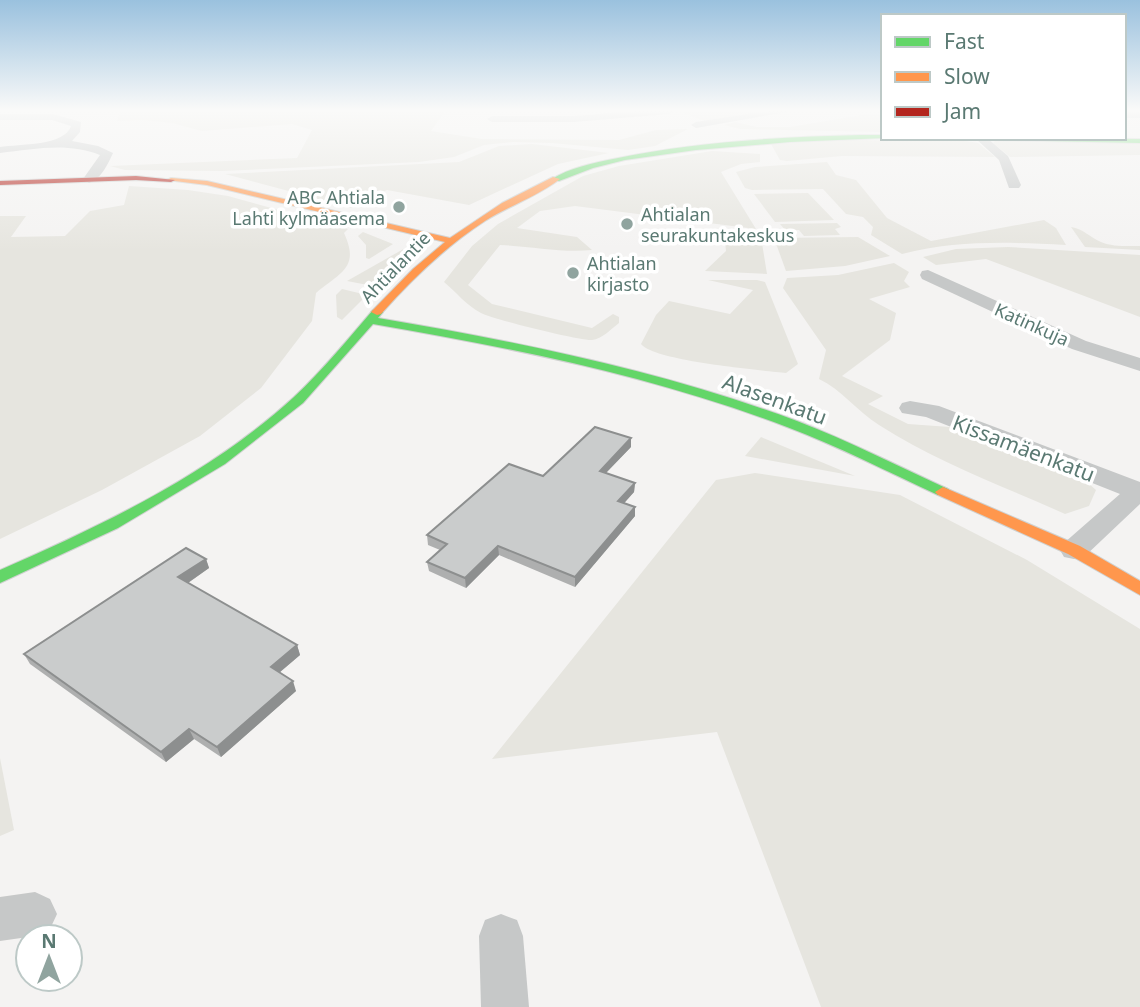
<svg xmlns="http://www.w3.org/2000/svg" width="1140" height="1007" viewBox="0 0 1140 1007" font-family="'Noto Sans',sans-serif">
  <rect width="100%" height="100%" fill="#f4f3f2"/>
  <g fill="#e6e5df">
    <path d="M 121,110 L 446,110 L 431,131 L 482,139 L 619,140 L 656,130 L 688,129 L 655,146 L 628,150 L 552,143 L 513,142 L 484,145 L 454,157 L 419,162 L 222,171 L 125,170 L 110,166 L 297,158 L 312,130 L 292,124 L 202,131 L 172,123 L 143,120 L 117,121 Z"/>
    <path d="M 676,110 L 764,110 L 765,112 L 704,121 Z"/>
    <path d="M 883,114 L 883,132 L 740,129 L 724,125 L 735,122 L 757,127 L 790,127 L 862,115 Z"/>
    <path d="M 854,140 L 965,141 L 978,143 L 995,157 L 842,156 L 787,161 L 780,160 L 771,144 Z"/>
    <path d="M 995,141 L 1140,143 L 1140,155 L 1010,157 L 993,143 Z"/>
    <path d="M 532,144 L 609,153 L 558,164 L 469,205 L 387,190 L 352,208 L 225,174 L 459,162 L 499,146 Z"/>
    <path d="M 712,151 L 760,154 L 760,162 L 741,164 L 721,172 L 756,229 L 575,206 L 540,211 L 517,228 L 577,237 L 592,250 C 561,253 531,246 500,245 L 468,285 L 492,304 L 592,328 L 613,314 L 619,317 L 619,323 C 611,329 602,339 592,340 C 580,341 492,319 481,313 C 467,306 456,292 444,282 L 472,246 L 498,224 L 583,176 L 619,166 Z"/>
    <path d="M 827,162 L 836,175 L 856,180 L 887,218 L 931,241 L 1044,220 L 1056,228 L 1066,245 C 1010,242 957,240 902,254 L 871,235 L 873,227 L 863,217 L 846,214 L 823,189 L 752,190 L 745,188 L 736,172 L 755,167 Z"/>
    <path d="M 129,186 L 188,190 L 228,196 L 348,229 L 344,233 C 360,268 341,272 316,293 L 312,321 L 261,388 L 200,436 L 102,490 L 0,539 L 0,216 L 26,216 L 11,237 L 65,236 L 90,211 L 124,205 Z"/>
    <path d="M 808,193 L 834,220 L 775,222 L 754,194 Z"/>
    <path d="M 837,223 L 841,227 L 835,229 L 840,235 L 804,236 L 799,230 L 786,231 L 780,224 Z"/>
    <path d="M 1071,227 C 1084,229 1089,237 1101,242 C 1113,247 1127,246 1140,246 L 1140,250 L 1085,247 Z"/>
    <path d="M 363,232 L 393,244 L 369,259 L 366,258 L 366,245 L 358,236 Z"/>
    <path d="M 724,232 L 761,237 L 767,274 L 705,271 L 726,251 Z"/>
    <path d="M 858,237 L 890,256 L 845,266 L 786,271 L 774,238 Z"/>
    <path d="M 407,247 L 413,252 L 373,286 L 347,281 Z"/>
    <path d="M 1008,247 L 1140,255 L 1140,317 L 986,259 L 936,265 L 923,257 L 956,249 Z"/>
    <path d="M 894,263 L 909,272 L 904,281 L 910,287 L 869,299 L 896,313 L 890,340 L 842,376 L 883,396 L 868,404 L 908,424 L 950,427 L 1080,476 L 1096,490 L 1089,506 L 1065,514 C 1003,486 936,462 879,425 C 857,411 842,390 819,379 L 826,350 L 783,288 L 787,278 L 838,275 Z"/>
    <path d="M 708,280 L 757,280 L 765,282 L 798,364 L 786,373 C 760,370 654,361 641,344 L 656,315 L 669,301 L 730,314 L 753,290 Z"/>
    <path d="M 342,289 L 367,295 L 342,320 L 337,317 L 336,295 Z"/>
    <path d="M 761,437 L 855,476 L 745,456 Z"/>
    <path d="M 755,473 L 900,495 L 1027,560 L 1140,629 L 1140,1007 L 821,1007 L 717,732 L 492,759 L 716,480 Z"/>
    <path d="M 0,758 L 14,830 L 0,836 Z"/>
  </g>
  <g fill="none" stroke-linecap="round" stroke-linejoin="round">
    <defs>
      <g id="fast">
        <path d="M 860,135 L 883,135 L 883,138 L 885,138 L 790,142 L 696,150 L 625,160 L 593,168 L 559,181 L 552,179 C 569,168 593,163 613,159 C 694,142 778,137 860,135 Z"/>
        <path d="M 986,138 L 1140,139 L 1140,143 L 989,140 Z"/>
        <path d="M 377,309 L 383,312 L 378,318 C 520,342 662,371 797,421 C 849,441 898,466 948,489 L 951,492 L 948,495 L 938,495 C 888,472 838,446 787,427 C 653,376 513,348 373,324 L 303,403 L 225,464 L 118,528 L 0,583 L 0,570 C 103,525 210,474 294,397 C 323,370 348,339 373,310 Z"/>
      </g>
      <g id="slow">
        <path d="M 553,177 L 560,179 C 538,196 509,206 485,221 C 445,247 412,279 381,314 L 377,315 L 371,312 L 413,269 L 445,242 L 207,185 L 167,180 L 171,178 L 207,181 L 450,238 L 502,203 Z"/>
        <path d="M 943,487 L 1080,546 L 1140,581 L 1140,595 L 1068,554 L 938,495 L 935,492 Z"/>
      </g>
      <path id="jam" d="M 136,176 L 175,180 L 171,182 L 136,180 L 0,185 L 0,181 Z"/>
    </defs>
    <use href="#fast" stroke="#cfd1d0" stroke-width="2"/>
    <use href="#slow" stroke="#cfd1d0" stroke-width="2"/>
    <use href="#jam" stroke="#cfd1d0" stroke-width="2"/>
    <g fill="#c6c8c8" fill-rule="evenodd">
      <path d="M 648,110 L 674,111 L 669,114 L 574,122 L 492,122 L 487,119 L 492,116 L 574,116 Z"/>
      <path d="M 774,110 L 797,110 L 696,128 L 691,125 L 696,122 Z"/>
      <rect x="1124" y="112" width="16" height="6"/>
      <path d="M 0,114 L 53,114 L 81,122 L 80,132 L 72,141 L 98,146 L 113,153 C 108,164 101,179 89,183 L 83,179 L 100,155 C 68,142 34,149 0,153 L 0,147 C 19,144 65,146 71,126 L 52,120 L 0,120 Z"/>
      <path d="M 975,138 L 987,138 L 1008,156 L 1021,185 L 1019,188 L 1009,188 L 999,160 Z"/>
      <path d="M 928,270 L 1086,341 L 1140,358 L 1140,371 L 1072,349 L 922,279 L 920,275 L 922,271 Z"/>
      <path d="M 910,401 L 939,406 L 1140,482 L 1140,504 L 1084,557 L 1074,559 L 1064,557 L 1060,550 L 1064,543 L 1120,494 L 926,417 L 902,413 L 899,408 L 902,403 Z"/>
      <path d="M 35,892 L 50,899 L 57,914 L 50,929 L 35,936 L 0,941 L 0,897 Z"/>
      <path d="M 501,914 L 517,920 L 523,936 L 529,1007 L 481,1007 L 479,936 L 485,920 Z"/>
    </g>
    <use href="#fast" fill="#63d668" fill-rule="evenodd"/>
    <use href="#slow" fill="#ff974d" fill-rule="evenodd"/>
    <use href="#jam" fill="#b3261e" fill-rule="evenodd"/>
  </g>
  <g fill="#aeafaf">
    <path d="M 631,447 L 606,473 L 635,483 L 634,492 L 624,503 L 635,516 L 575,587 L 499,555 L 466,588 L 429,571 L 427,562 L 440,550 L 428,545 L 427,535 L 543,476 Z"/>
    <path d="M 206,559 L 209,568 L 188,583 L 297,645 L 300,655 L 279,673 L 296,691 L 221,757 L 194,739 L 166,762 L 30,664 L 24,654 Z"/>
  </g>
  <g fill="#8d8f8f">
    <path d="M 631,438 L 631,447 L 599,480 L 600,471 Z"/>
    <path d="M 635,483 L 634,492 L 618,510 L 618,501 Z"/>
    <path d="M 635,507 L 635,516 L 575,587 L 575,577 Z"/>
    <path d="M 498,546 L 499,555 L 466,588 L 465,578 Z"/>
    <path d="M 206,559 L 209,568 L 182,587 L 178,577 Z"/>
    <path d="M 297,645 L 300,655 L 274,677 L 271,667 Z"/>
    <path d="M 293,681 L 296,691 L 221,757 L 217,747 Z"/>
    <path d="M 189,729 L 194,739 L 166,762 L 161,752 Z"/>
  </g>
  <g fill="#cacccc" stroke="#8d8f8f" stroke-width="2">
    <path d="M 595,427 L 631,438 L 600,471 L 635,483 L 618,501 L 635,507 L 575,577 L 498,546 L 465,578 L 427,562 L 447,544 L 427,535 L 509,464 L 543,476 Z"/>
    <path d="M 186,548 L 206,559 L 178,577 L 297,645 L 271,667 L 293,681 L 217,747 L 189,729 L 161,752 L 24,654 Z"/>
  </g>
  <linearGradient id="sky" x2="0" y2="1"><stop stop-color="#9ac1de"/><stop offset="0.44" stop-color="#fafaf9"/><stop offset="1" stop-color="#fafaf9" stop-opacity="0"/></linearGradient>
  <rect width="1140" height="251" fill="url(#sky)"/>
  <g fill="#90a49f" stroke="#fff" stroke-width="2.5">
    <circle cx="399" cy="207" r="7"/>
    <circle cx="627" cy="224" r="7"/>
    <circle cx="573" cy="273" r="7"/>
  </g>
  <g text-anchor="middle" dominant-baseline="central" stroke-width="7" stroke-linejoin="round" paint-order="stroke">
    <g font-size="18" fill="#5a7972" stroke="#fff" text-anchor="start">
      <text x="385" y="197" text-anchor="end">ABC Ahtiala<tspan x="385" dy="21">Lahti kylmäasema</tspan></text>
      <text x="641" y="214">Ahtialan<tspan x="641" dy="21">seurakuntakeskus</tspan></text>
      <text x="587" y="263">Ahtialan<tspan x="587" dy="21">kirjasto</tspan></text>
    </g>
    <g font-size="18" fill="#5a7972" stroke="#fff">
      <text transform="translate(395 267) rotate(-46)">Ahtialantie</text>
      <text transform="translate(1032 324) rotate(24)">Katinkuja</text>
    </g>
    <g font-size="21" fill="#5a7972" stroke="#fff">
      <text transform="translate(775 399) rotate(20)">Alasenkatu</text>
      <text transform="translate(1024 448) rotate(21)">Kissamäenkatu</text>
    </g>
  </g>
  <rect x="881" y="14" width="245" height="126" fill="#ffffff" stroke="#bdc9c7" stroke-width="2"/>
  <rect x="895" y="37" width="35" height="10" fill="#63d668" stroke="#bdc9c7" stroke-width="2"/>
  <text x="944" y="49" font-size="21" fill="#5a7972">Fast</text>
  <rect x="895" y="72" width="35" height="10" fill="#ff974d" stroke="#bdc9c7" stroke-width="2"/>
  <text x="944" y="84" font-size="21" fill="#5a7972">Slow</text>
  <rect x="895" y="107" width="35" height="10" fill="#b3261e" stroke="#bdc9c7" stroke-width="2"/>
  <text x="944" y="119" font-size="21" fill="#5a7972">Jam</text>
  <g transform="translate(49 958)"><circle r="33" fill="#ffffff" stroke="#bdc9c7" stroke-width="2"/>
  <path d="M0-5L12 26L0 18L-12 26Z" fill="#90a49f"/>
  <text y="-10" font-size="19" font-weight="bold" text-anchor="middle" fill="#5a7972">N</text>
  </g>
</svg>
